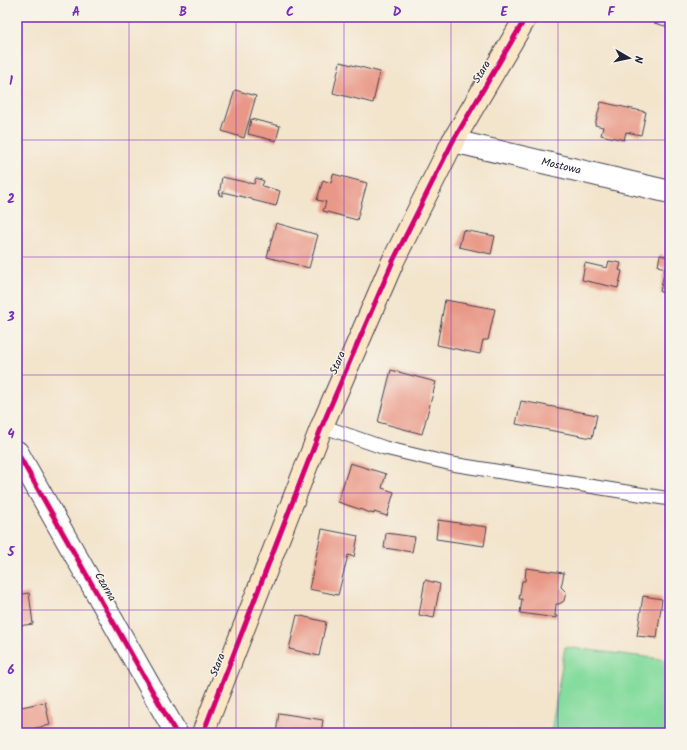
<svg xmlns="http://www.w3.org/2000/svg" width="687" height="750" viewBox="0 0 687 750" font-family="Kalam,sans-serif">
  <rect width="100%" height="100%" fill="#f7f3e8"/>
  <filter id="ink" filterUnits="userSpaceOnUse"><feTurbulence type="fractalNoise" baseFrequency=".025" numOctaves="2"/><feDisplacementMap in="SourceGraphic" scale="8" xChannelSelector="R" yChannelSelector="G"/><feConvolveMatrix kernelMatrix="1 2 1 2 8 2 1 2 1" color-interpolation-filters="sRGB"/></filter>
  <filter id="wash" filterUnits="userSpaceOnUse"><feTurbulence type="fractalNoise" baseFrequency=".012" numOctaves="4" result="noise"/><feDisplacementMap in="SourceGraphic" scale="16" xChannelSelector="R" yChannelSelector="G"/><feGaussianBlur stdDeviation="0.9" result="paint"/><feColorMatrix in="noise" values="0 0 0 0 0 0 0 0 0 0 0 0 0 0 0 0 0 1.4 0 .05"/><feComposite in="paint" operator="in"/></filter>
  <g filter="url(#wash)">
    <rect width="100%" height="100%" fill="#f3e4cc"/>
    <path fill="#86dc9f" stroke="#547f6d" d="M 565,647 L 670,660 L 670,733 L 551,733 Z"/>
    <g id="blocks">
      <g fill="#e99887">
        <path d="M 581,17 L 600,17 L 598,22 Z"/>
        <path d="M 655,17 L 670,17 L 669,27 L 654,23 Z"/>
        <path d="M 340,62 L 380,72 L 373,103 L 333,93 Z"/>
        <path d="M 235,90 L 256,96 L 244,138 L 222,131 Z"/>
        <path d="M 601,102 L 646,112 L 641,135 L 626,132 L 624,140 L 601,135 L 603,127 L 595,125 Z"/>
        <path d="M 251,119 L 280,126 L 276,141 L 248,134 Z"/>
        <path d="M 333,174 L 367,183 L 357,220 L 323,211 L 326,202 L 317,200 L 323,180 L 331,183 Z"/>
        <path d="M 222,177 L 254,184 L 256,178 L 264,181 L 262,186 L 280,191 L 276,206 L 252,200 L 252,199 L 223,192 L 223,196 L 219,195 Z"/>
        <path d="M 276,223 L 318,235 L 309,268 L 267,257 Z"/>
        <path d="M 463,230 L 495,236 L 491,254 L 459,247 Z"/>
        <path d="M 670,251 L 670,295 L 660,292 L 665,268 L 658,266 L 660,255 L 668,257 Z"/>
        <path d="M 609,261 L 621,263 L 619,270 L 622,271 L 618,288 L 582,280 L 585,263 L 607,268 Z"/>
        <path d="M 445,300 L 495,309 L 488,340 L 483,340 L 480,354 L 437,345 Z"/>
        <path d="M 391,370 L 436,382 L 422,434 L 378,422 Z"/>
        <path d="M 521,401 L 597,415 L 592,438 L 516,424 Z"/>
        <path d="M 350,463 L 386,474 L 382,488 L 394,492 L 387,516 L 374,512 L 374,514 L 338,502 Z"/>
        <path d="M 438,520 L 487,527 L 484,546 L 436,539 Z"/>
        <path d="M 322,529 L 358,536 L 354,557 L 348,555 L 338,595 L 309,589 Z"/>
        <path d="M 386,533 L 415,537 L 412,552 L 384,548 Z"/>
        <path d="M 526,568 L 564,573 L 561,587 L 566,592 L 564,601 L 559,604 L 556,604 L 555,616 L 557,616 L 557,618 L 520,613 L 522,599 L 519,599 L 522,581 L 525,581 Z"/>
        <path d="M 425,580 L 440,584 L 434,618 L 419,615 Z"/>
        <path d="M 29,593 L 33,624 L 17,626 L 17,595 Z"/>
        <path d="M 643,596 L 662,599 L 657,638 L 637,636 Z"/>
        <path d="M 297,615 L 326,622 L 319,656 L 289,649 Z"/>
        <path d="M 45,702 L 50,725 L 17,732 L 17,708 Z"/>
        <path d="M 279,713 L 323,720 L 321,733 L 276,733 Z"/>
      </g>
    </g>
  </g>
  <g filter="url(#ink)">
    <use href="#blocks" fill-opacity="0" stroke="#413f51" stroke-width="1"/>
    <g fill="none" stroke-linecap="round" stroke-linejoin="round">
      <defs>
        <path id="lane" d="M 322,426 L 385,448 L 452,464 L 670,499"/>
        <g id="street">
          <path id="s1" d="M 453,141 L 670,192"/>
          <path d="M 17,452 L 176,733"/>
        </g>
        <path id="secondary" d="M 203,733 L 322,426 L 393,261 L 453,141 L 526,17"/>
      </defs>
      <use href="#lane" stroke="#413f51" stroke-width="15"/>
      <use href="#street" stroke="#413f51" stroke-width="24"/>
      <use href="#secondary" stroke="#413f51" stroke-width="24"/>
      <use href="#lane" stroke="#fff" stroke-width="13"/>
      <use href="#street" stroke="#fff" stroke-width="22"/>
      <use href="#secondary" stroke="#fce6c4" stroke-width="22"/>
      <defs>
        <g id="cycleway">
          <path d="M 17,452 L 176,733"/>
          <path d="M 203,733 L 322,426 L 393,261 L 453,141 L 526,17"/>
        </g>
      </defs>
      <use href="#cycleway" stroke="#f7f3e8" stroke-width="8"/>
      <use href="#cycleway" stroke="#d6006c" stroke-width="5"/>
    </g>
  </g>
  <path fill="none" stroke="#7b2cbf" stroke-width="1" stroke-opacity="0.55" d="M 129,17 L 129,733M 236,17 L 236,733M 344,17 L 344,733M 451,17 L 451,733M 558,17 L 558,733M 17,140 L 670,140M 17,257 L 670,257M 17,375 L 670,375M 17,493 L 670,493M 17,610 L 670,610"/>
  <g text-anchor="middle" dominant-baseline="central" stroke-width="3" stroke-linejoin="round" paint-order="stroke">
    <g font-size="11" fill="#22223b" stroke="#f7f3e8">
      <text transform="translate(482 72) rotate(-59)">Stara</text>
      <text stroke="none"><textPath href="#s1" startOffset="111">Mostowa</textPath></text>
      <text transform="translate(338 363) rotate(-67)">Stara</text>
      <text transform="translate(105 587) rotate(60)">Czarna</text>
      <text transform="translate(218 665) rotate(-69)">Stara</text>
    </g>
  </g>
  <rect width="687" height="750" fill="none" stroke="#f7f3e8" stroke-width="44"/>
  <g transform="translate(629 58) rotate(99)" stroke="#f7f3e8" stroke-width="3" paint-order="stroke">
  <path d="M0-3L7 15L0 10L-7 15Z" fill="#22223b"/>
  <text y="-6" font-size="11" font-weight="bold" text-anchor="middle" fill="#22223b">N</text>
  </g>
  <rect x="22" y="22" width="643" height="706" fill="none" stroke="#7b2cbf" stroke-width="1.5"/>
  <g font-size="13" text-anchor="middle" font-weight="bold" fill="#7b2cbf">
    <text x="76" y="16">A</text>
    <text x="183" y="16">B</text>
    <text x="290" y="16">C</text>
    <text x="397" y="16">D</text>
    <text x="504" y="16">E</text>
    <text x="611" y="16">F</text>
    <text x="11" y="85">1</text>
    <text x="11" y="203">2</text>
    <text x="11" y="321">3</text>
    <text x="11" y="438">4</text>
    <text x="11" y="556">5</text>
    <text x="11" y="674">6</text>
  </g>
</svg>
